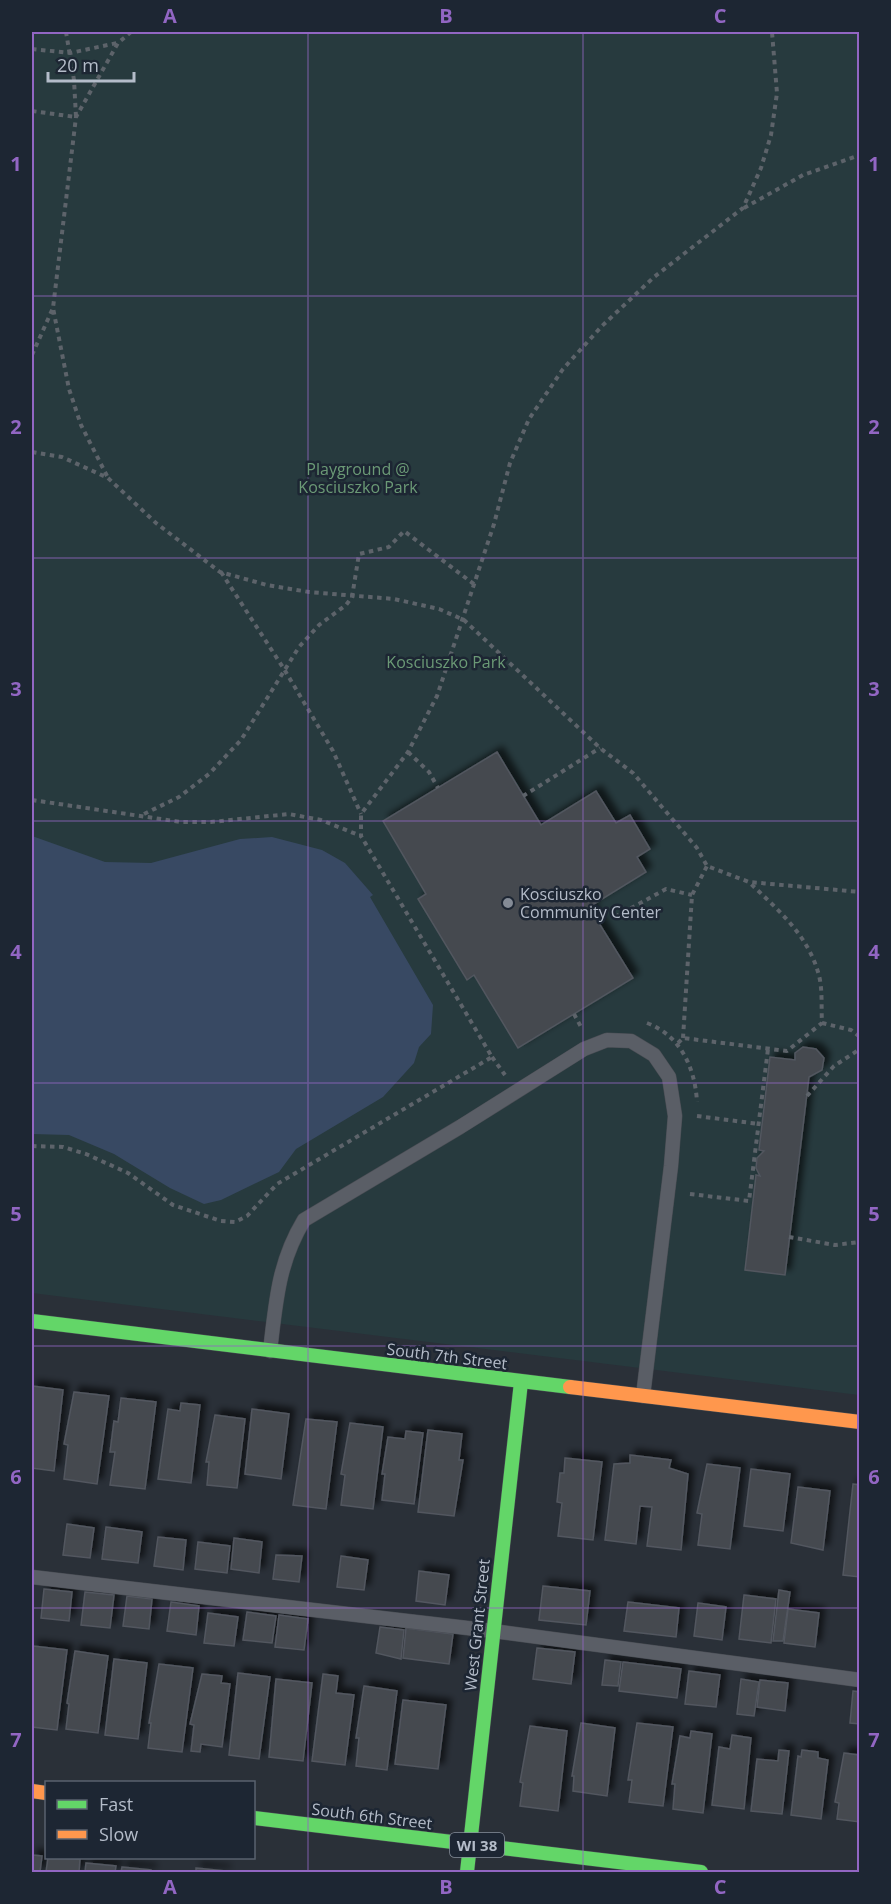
<svg xmlns="http://www.w3.org/2000/svg" width="891" height="1904" viewBox="0 0 891 1904" font-family="'Open Sans',sans-serif">
  <defs>
    <filter id="shadow"><feDropShadow dx="5.5" dy="-5.5" stdDeviation="3" flood-color="#0009"/></filter>
  </defs>
  <rect width="100%" height="100%" fill="#2a3038"/>
  <path fill="#273a3e" d="M 32,32 L 859,32 L 859,1395 L 32,1293 Z"/>
  <path fill="#384963" d="M 32,836 L 105,862 L 151,863 L 240,839 L 272,837 L 322,850 L 345,863 L 373,895 L 370,897 L 433,1005 L 431,1034 L 419,1047 L 414,1063 L 383,1097 L 296,1149 L 279,1172 L 221,1200 L 204,1204 L 170,1188 L 114,1154 L 69,1135 L 32,1134 Z"/>
  <g fill="#444950" stroke="#52575f" stroke-width="1.5" filter="url(#shadow)">
    <path d="M 497,752 L 541,825 L 596,791 L 616,823 L 630,815 L 650,849 L 637,857 L 646,872 L 589,907 L 633,978 L 518,1048 L 474,975 L 467,980 L 418,899 L 426,894 L 383,821 Z"/>
    <path d="M 803,1047 L 816,1049 L 824,1058 L 822,1070 L 809,1077 L 785,1275 L 745,1270 L 756,1175 L 760,1176 L 756,1168 L 757,1158 L 764,1151 L 759,1150 L 770,1057 L 795,1060 L 795,1053 Z"/>
    <path d="M 32,1386 L 63,1390 L 54,1471 L 32,1468 Z"/>
    <path d="M 74,1392 L 109,1396 L 97,1484 L 64,1479 L 68,1445 L 64,1444 Z"/>
    <path d="M 121,1398 L 156,1402 L 145,1489 L 110,1485 L 115,1452 L 110,1452 L 114,1421 L 118,1422 Z"/>
    <path d="M 181,1403 L 200,1405 L 191,1483 L 158,1479 L 168,1409 L 180,1411 Z"/>
    <path d="M 252,1409 L 289,1414 L 281,1479 L 245,1474 Z"/>
    <path d="M 215,1415 L 245,1419 L 237,1488 L 207,1485 L 209,1462 L 206,1462 Z"/>
    <path d="M 306,1419 L 337,1422 L 326,1509 L 293,1505 Z"/>
    <path d="M 350,1423 L 383,1427 L 373,1509 L 341,1505 L 345,1475 L 341,1474 Z"/>
    <path d="M 428,1430 L 462,1434 L 459,1460 L 463,1460 L 454,1516 L 418,1512 Z"/>
    <path d="M 406,1431 L 423,1433 L 414,1504 L 382,1500 L 385,1474 L 382,1474 L 388,1437 L 405,1439 Z"/>
    <path d="M 630,1455 L 671,1460 L 669,1468 L 688,1474 L 681,1550 L 647,1546 L 652,1507 L 640,1506 L 636,1544 L 605,1540 L 614,1464 L 630,1463 Z"/>
    <path d="M 565,1458 L 602,1462 L 593,1540 L 558,1536 L 562,1503 L 557,1502 L 560,1473 L 564,1473 Z"/>
    <path d="M 707,1464 L 740,1468 L 730,1549 L 698,1545 L 702,1514 L 697,1513 Z"/>
    <path d="M 751,1469 L 790,1474 L 783,1531 L 744,1526 Z"/>
    <path d="M 853,1484 L 860,1485 L 860,1577 L 843,1575 Z"/>
    <path d="M 798,1487 L 830,1491 L 823,1550 L 791,1543 Z"/>
    <path d="M 67,1524 L 94,1528 L 90,1558 L 63,1555 Z"/>
    <path d="M 106,1527 L 142,1532 L 138,1563 L 102,1559 Z"/>
    <path d="M 158,1537 L 186,1540 L 183,1570 L 154,1566 Z"/>
    <path d="M 234,1538 L 262,1542 L 259,1573 L 231,1569 Z"/>
    <path d="M 198,1542 L 230,1546 L 227,1573 L 195,1569 Z"/>
    <path d="M 276,1555 L 302,1556 L 299,1582 L 273,1579 Z"/>
    <path d="M 341,1556 L 368,1560 L 364,1590 L 337,1587 Z"/>
    <path d="M 419,1571 L 449,1575 L 445,1605 L 416,1601 Z"/>
    <path d="M 543,1586 L 590,1591 L 586,1625 L 539,1620 Z"/>
    <path d="M 44,1589 L 72,1592 L 69,1621 L 41,1618 Z"/>
    <path d="M 779,1590 L 790,1592 L 783,1641 L 773,1641 Z"/>
    <path d="M 85,1592 L 114,1595 L 110,1628 L 81,1625 Z"/>
    <path d="M 744,1595 L 776,1599 L 771,1643 L 739,1639 Z"/>
    <path d="M 127,1596 L 152,1599 L 149,1629 L 123,1626 Z"/>
    <path d="M 171,1602 L 199,1606 L 196,1635 L 167,1631 Z"/>
    <path d="M 628,1602 L 679,1608 L 676,1637 L 624,1631 Z"/>
    <path d="M 698,1603 L 726,1607 L 722,1640 L 694,1636 Z"/>
    <path d="M 788,1609 L 819,1613 L 815,1647 L 784,1643 Z"/>
    <path d="M 247,1612 L 276,1616 L 272,1643 L 243,1640 Z"/>
    <path d="M 208,1613 L 238,1617 L 234,1646 L 204,1643 Z"/>
    <path d="M 279,1615 L 308,1619 L 304,1650 L 275,1647 Z"/>
    <path d="M 380,1627 L 404,1630 L 401,1659 L 376,1653 Z"/>
    <path d="M 406,1628 L 453,1634 L 449,1664 L 403,1658 Z"/>
    <path d="M 33,1646 L 67,1650 L 57,1730 L 32,1727 Z"/>
    <path d="M 537,1648 L 575,1652 L 571,1684 L 533,1679 Z"/>
    <path d="M 75,1651 L 108,1656 L 98,1733 L 66,1729 L 69,1704 L 67,1703 Z"/>
    <path d="M 114,1659 L 147,1663 L 138,1739 L 105,1735 Z"/>
    <path d="M 605,1660 L 621,1662 L 618,1686 L 602,1685 Z"/>
    <path d="M 623,1662 L 681,1669 L 677,1698 L 619,1691 Z"/>
    <path d="M 159,1664 L 193,1668 L 182,1752 L 148,1748 L 151,1723 L 149,1723 Z"/>
    <path d="M 689,1671 L 720,1675 L 716,1707 L 685,1704 Z"/>
    <path d="M 238,1673 L 270,1677 L 259,1759 L 229,1755 Z"/>
    <path d="M 202,1674 L 222,1676 L 221,1683 L 230,1684 L 222,1747 L 201,1744 L 200,1752 L 191,1751 L 194,1725 L 190,1724 Z"/>
    <path d="M 323,1674 L 338,1676 L 336,1693 L 354,1695 L 345,1765 L 312,1761 Z"/>
    <path d="M 276,1679 L 312,1683 L 303,1761 L 269,1757 Z"/>
    <path d="M 741,1679 L 759,1682 L 754,1716 L 737,1714 Z"/>
    <path d="M 760,1680 L 788,1683 L 785,1711 L 757,1707 Z"/>
    <path d="M 364,1686 L 397,1691 L 387,1770 L 356,1766 L 359,1738 L 356,1738 Z"/>
    <path d="M 853,1691 L 860,1692 L 860,1724 L 850,1723 Z"/>
    <path d="M 403,1700 L 446,1705 L 438,1769 L 395,1764 Z"/>
    <path d="M 581,1723 L 615,1728 L 607,1796 L 573,1791 L 574,1776 L 572,1776 Z"/>
    <path d="M 637,1723 L 673,1727 L 663,1806 L 629,1802 L 632,1780 L 628,1780 Z"/>
    <path d="M 530,1726 L 567,1731 L 558,1811 L 520,1806 L 523,1783 L 520,1782 Z"/>
    <path d="M 691,1731 L 712,1734 L 703,1813 L 673,1809 L 675,1784 L 672,1784 L 680,1736 L 690,1738 Z"/>
    <path d="M 732,1735 L 751,1738 L 744,1809 L 712,1805 L 719,1747 L 730,1749 Z"/>
    <path d="M 779,1750 L 789,1751 L 782,1814 L 751,1811 L 757,1759 L 778,1761 Z"/>
    <path d="M 802,1750 L 818,1752 L 818,1758 L 828,1760 L 821,1819 L 791,1815 L 798,1756 L 801,1757 Z"/>
    <path d="M 844,1753 L 859,1755 L 860,1822 L 837,1819 L 839,1803 L 835,1802 Z"/>
    <path d="M 32,1855 L 42,1856 L 40,1872 L 32,1872 Z"/>
    <path d="M 48,1858 L 80,1859 L 79,1872 L 46,1872 Z"/>
    <path d="M 86,1863 L 116,1866 L 115,1872 L 85,1872 Z"/>
    <path d="M 122,1867 L 151,1870 L 151,1872 L 121,1872 Z"/>
    <path d="M 196,1868 L 225,1871 L 225,1872 L 196,1872 Z"/>
  </g>
  <g fill="none" stroke-linecap="round" stroke-linejoin="round">
    <defs>
      <g id="lane">
        <path d="M 270,1351 C 276,1302 278,1263 304,1220 L 460,1127 L 584,1049 L 607,1040 L 631,1041 L 654,1055 L 669,1077 L 675,1116 L 671,1166 L 643,1396"/>
        <path d="M 32,1577 L 493,1631 L 860,1680"/>
      </g>
      <g id="fast">
        <path d="M 32,1321 L 570,1387"/>
        <path d="M 254,1818 L 701,1872"/>
        <path d="M 467,1872 L 521,1382"/>
      </g>
      <g id="slow">
        <path d="M 570,1387 L 860,1422"/>
        <path d="M 32,1791 L 46,1793"/>
      </g>
    </defs>
    <use href="#lane" stroke="#484c53" stroke-width="15"/>
    <use href="#fast" stroke="#484c53" stroke-width="15"/>
    <use href="#slow" stroke="#484c53" stroke-width="15"/>
    <g stroke="#5d636a" stroke-width="4" stroke-dasharray="4.5 4.5" stroke-linecap="butt">
      <path d="M 32,49 L 70,53 L 117,43"/>
      <path d="M 32,111 L 76,117 L 74,80 L 66,32"/>
      <path d="M 744,208 L 803,175 L 860,155"/>
      <path d="M 32,355 L 53,308"/>
      <path d="M 32,452 L 62,457 L 108,478 L 156,523 L 220,572 L 267,585 L 309,592 L 394,599 L 439,609 L 464,620 L 600,748 L 633,773 L 697,848 L 707,866 L 749,882 L 860,892"/>
      <path d="M 107,476 L 81,425 L 69,389 L 53,308 L 76,117 L 118,43 L 131,32"/>
      <path d="M 221,572 L 284,669 L 333,751 L 361,814"/>
      <path d="M 408,752 L 429,772 L 438,788"/>
      <path d="M 523,796 L 600,748"/>
      <path d="M 32,800 L 181,822 L 211,822 L 289,814 L 321,820 L 361,836"/>
      <path d="M 144,814 L 179,797 L 209,774 L 241,740 L 299,647 L 319,625 L 346,605 L 352,597 L 359,554 L 389,547 L 404,531 L 475,585"/>
      <path d="M 615,917 L 666,889 L 692,895"/>
      <path d="M 574,1014 L 581,1027"/>
      <path d="M 647,1023 C 681,1036 695,1068 697,1102"/>
      <path d="M 822,1023 L 851,1030 L 860,1037"/>
      <path d="M 683,1038 L 692,895 L 707,866"/>
      <path d="M 678,1043 L 683,1038 L 787,1051 L 822,1023 C 821,1007 823,987 818,972 C 807,934 777,909 750,883"/>
      <path d="M 492,1057 L 505,1075"/>
      <path d="M 807,1096 L 834,1066 L 860,1049"/>
      <path d="M 697,1116 L 759,1124"/>
      <path d="M 32,1146 L 63,1147 L 86,1154 L 128,1173 L 173,1205 L 221,1221 L 235,1222 L 247,1216 L 277,1184 L 492,1057 L 361,836 L 361,814 L 408,752 L 437,696 L 494,524 L 510,463 L 529,419 L 563,369 L 602,326 L 654,277 L 743,208 L 761,168 L 771,135 L 777,93 L 772,32"/>
      <path d="M 690,1194 L 749,1201 L 768,1049"/>
      <path d="M 789,1237 L 835,1245 L 860,1242"/>
    </g>
    <use href="#lane" stroke="#5a5e66" stroke-width="14"/>
    <use href="#fast" stroke="#63d668" stroke-width="14"/>
    <use href="#slow" stroke="#ff974d" stroke-width="14"/>
  </g>
  <path fill="none" stroke="#9266c3" stroke-width="1.5" stroke-opacity="0.55" d="M 308,32 L 308,1872M 583,32 L 583,1872M 32,296 L 860,296M 32,558 L 860,558M 32,821 L 860,821M 32,1083 L 860,1083M 32,1346 L 860,1346M 32,1608 L 860,1608"/>
  <circle fill="#848b96" stroke="#1d2633" stroke-width="2" cx="508" cy="903" r="6"/>
  <g text-anchor="middle" dominant-baseline="central" stroke-width="5" stroke-linejoin="round" paint-order="stroke">
    <rect fill="#1d2633" stroke="#878f9c" stroke-width="1.5" x="450" y="1833" width="54" height="24" rx="4.5"/>
    <g font-size="15" font-weight="bold" fill="#b4bcc9">
      <text x="477" y="1845">WI 38</text>
    </g>
    <g font-size="16" fill="#6b9a76" stroke="#1d2633">
      <text x="358" y="469">Playground @<tspan x="358" dy="18">Kosciuszko Park</tspan></text>
      <text x="446" y="662">Kosciuszko Park</text>
    </g>
    <g font-size="16" fill="#b4bcc9" stroke="#1d2633" text-anchor="start">
      <text x="520" y="894">Kosciuszko<tspan x="520" dy="18">Community Center</tspan></text>
    </g>
    <g font-size="16" fill="#b4bcc9" stroke="#1d2633">
      <text transform="translate(447 1356) rotate(7)">South 7th Street</text>
      <text transform="translate(477 1625) rotate(-84)">West Grant Street</text>
      <text transform="translate(372 1816) rotate(7)">South 6th Street</text>
    </g>
  </g>
  <rect width="891" height="1904" fill="none" stroke="#1d2633" stroke-width="66"/>
  <rect x="45" y="1781" width="210" height="78" fill="#1d2633" stroke="#59626f" stroke-width="1.5"/>
  <rect x="57" y="1800" width="30" height="9" fill="#63d668" stroke="#59626f" stroke-width="1.5"/>
  <text x="99" y="1811" font-size="18" fill="#b4bcc9">Fast</text>
  <rect x="57" y="1830" width="30" height="9" fill="#ff974d" stroke="#59626f" stroke-width="1.5"/>
  <text x="99" y="1841" font-size="18" fill="#b4bcc9">Slow</text>
  <path d="M48 72v9h86v-9" fill="none" stroke="#b4bcc9" stroke-width="3"/>
  <text x="57" y="72" font-size="18" fill="#b4bcc9" stroke="#1d2633" stroke-width="4.5" paint-order="stroke">20 m</text>
  <rect x="33" y="33" width="825" height="1838" fill="none" stroke="#9266c3" stroke-width="2"/>
  <g font-size="20" text-anchor="middle" font-weight="bold" fill="#9266c3">
    <text x="170" y="23">A</text>
    <text x="446" y="23">B</text>
    <text x="720" y="23">C</text>
    <text x="16" y="171">1</text>
    <text x="874" y="171">1</text>
    <text x="16" y="434">2</text>
    <text x="874" y="434">2</text>
    <text x="16" y="696">3</text>
    <text x="874" y="696">3</text>
    <text x="16" y="959">4</text>
    <text x="874" y="959">4</text>
    <text x="16" y="1221">5</text>
    <text x="874" y="1221">5</text>
    <text x="16" y="1484">6</text>
    <text x="874" y="1484">6</text>
    <text x="16" y="1747">7</text>
    <text x="874" y="1747">7</text>
    <text x="170" y="1894">A</text>
    <text x="446" y="1894">B</text>
    <text x="720" y="1894">C</text>
  </g>
</svg>
